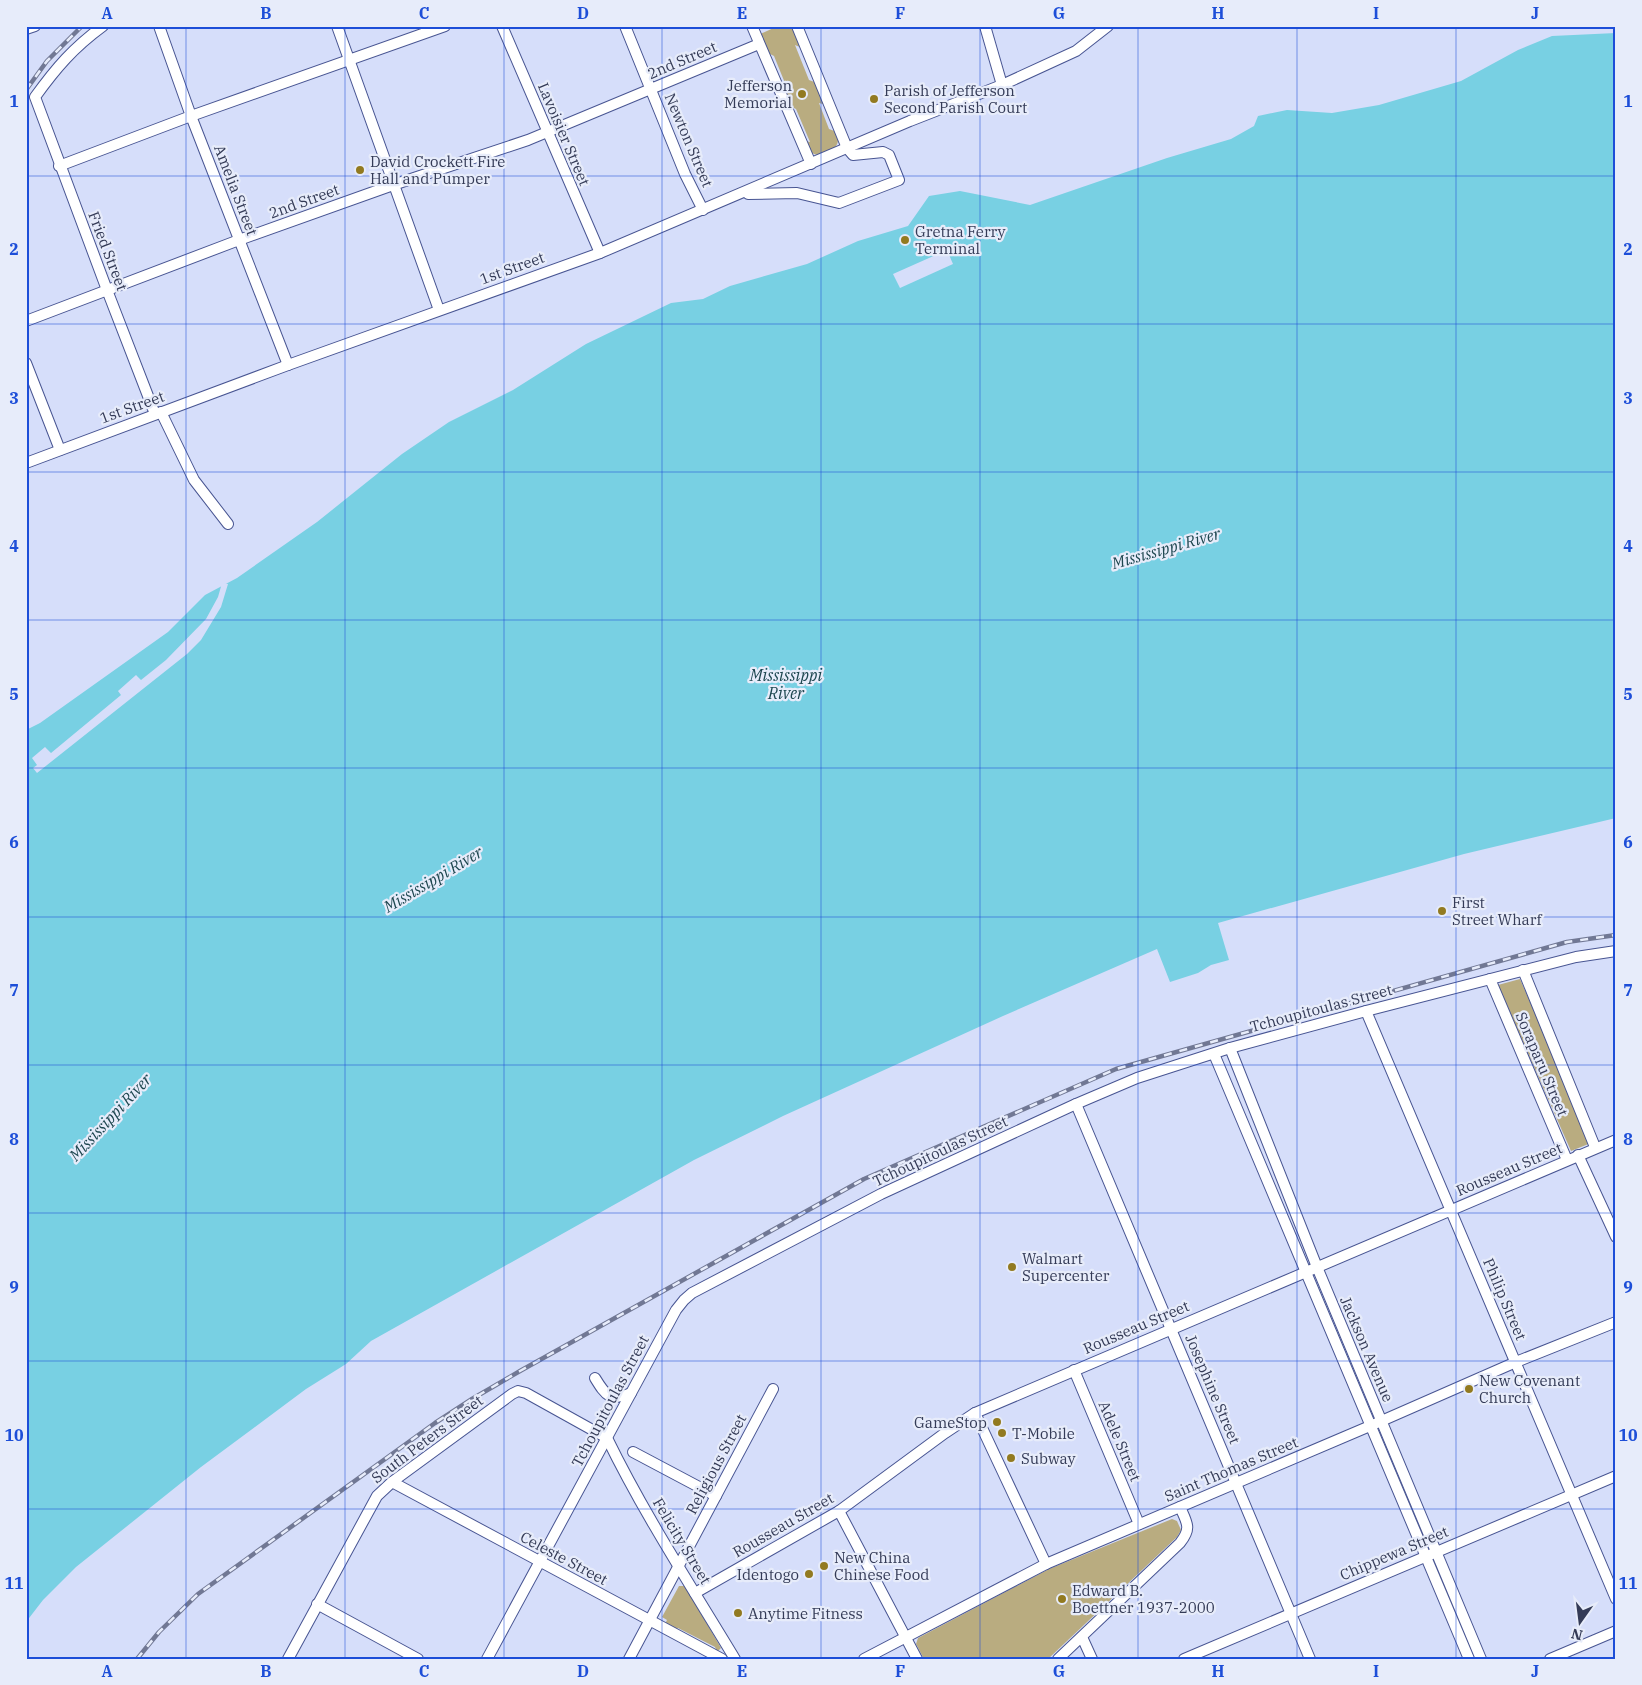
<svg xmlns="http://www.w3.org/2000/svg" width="1642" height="1685" viewBox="0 0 1642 1685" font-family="'IBM Plex Serif',serif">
  <rect width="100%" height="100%" fill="#d6defa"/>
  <g fill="#b9ac80">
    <path d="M 778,26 L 792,26 L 802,48 L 795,45 L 809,80 L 817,83 L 826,105 L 819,103 L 829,129 L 837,132 C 844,148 822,162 809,151 C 807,148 804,143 802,140 L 810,142 L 796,109 L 788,105 L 779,84 L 787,88 L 774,56 L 766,52 L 758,35 Z"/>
    <path d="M 1520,979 L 1591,1143 L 1571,1151 L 1498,985 Z"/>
    <path d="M 1172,1519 L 1177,1521 L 1181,1530 L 1177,1537 L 1048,1659 L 924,1659 L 916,1644 L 918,1638 L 1049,1569 Z"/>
    <path d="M 679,1586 L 685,1586 L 721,1648 L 717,1652 L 715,1647 L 678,1628 L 676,1630 L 665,1624 L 667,1620 L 662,1617 Z"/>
  </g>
  <path fill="#78d0e3" d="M 1616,33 L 1616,818 L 1464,854 L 1218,923 L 1229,960 L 1211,965 L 1198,973 L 1170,982 L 1157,949 L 1003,1016 L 783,1116 L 694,1160 L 371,1341 L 346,1364 L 306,1389 L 201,1467 L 76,1567 L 43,1600 L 26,1622 L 26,730 L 40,723 L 168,632 L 205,595 L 237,578 L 317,522 L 402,454 L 449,422 L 513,390 L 586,344 L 671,303 L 703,299 L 730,286 L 807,264 L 858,241 L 908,226 L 929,196 L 960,191 L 1030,205 L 1167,158 L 1231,139 L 1254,126 L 1258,116 L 1287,110 L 1332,113 L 1379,105 L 1461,81 L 1518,50 L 1552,36 Z"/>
  <g fill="#d6defa">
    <path d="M 947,250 L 953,264 L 900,288 L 893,274 Z"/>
    <path d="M 222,583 L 228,584 L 221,607 L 201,640 L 187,654 L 37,773 L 33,768 L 37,765 L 32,758 L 45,747 L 51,753 L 121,695 L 118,691 L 136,675 L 141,680 L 166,660 L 206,619 L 218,597 Z"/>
  </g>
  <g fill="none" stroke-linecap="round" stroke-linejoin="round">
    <defs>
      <g id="minor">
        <path d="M 103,26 C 73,48 56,68 35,97 L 107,290 L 155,414"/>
        <path d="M 159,26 L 191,116 L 288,365"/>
        <path d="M 337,26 L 439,310"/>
        <path d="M 502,26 L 600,253"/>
        <path d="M 625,26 L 685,174 L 703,210"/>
        <path d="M 752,26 L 811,164"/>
        <path d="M 985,26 L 1002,85"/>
        <path d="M 26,29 L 35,26"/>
        <path d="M 59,166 L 191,116 L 445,26"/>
        <path d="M 748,194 L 797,193 L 839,203 L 899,180 L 889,155 L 883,152 L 853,155 L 847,148 L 797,26"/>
        <path d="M 26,321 L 239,240 L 393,185 L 528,140 L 759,44"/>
        <path d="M 26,363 L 60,450"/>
        <path d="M 161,412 L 194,480 L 228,524"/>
        <path d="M 26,463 L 288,365 L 600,253 L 910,121 L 1002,85 L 1076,51 L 1108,26"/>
        <path d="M 1523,970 L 1595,1147"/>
        <path d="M 1490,979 L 1567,1160"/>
        <path d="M 1366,1011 L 1616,1599"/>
        <path d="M 1230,1048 L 1317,1267 L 1481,1659"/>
        <path d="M 1214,1054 L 1469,1659"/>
        <path d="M 1076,1104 L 1310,1659"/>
        <path d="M 1578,1155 L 1616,1237"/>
        <path d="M 1074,1370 L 1139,1524"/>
        <path d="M 595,1378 C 606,1396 610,1402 631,1393"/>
        <path d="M 975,1413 L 1046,1564"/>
        <path d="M 607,1438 C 644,1514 691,1586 735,1659"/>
        <path d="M 633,1452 L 716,1496"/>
        <path d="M 392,1482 L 722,1659"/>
        <path d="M 839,1511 L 917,1659"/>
        <path d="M 695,1593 L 839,1511 L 945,1433 L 975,1413 L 1616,1140"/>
        <path d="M 317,1604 L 418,1659"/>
        <path d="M 1082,1637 L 1092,1659"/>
        <path d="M 288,1659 L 377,1496 L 392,1482 L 512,1394 L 518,1391 L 526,1393 L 607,1438"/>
        <path d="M 487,1659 L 676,1310 L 684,1300 L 692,1293 L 881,1194 L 1076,1104 L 1137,1078 L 1230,1048 L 1366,1011 L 1576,957 L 1616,951"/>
        <path d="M 629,1659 L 773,1389"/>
        <path d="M 864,1659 L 1046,1564 L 1370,1426 L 1516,1362 L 1616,1322"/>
        <path d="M 1058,1659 L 1180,1543 C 1192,1528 1187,1523 1180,1507"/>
        <path d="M 1184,1659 L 1616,1476"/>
        <path d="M 1550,1659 L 1616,1631"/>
      </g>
    </defs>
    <use href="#minor" stroke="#485592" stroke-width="12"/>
    <use href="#minor" stroke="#fff" stroke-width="10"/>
    <defs>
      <g id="rail">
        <path d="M 26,90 L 47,61 L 82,26"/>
        <path d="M 137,1659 L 159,1632 L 198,1594 L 435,1423 L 472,1399 L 520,1371 L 864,1179 L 1116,1069 L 1567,942 L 1616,935"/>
      </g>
    </defs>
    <use href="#rail" stroke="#717894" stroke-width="4.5"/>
    <use href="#rail" stroke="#e7ecfa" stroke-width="2.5" stroke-dasharray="8" stroke-linecap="butt"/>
  </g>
  <path fill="none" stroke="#1d4ed8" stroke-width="1" stroke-opacity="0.55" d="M 186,26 L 186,1659M 345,26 L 345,1659M 504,26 L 504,1659M 662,26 L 662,1659M 821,26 L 821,1659M 980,26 L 980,1659M 1138,26 L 1138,1659M 1297,26 L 1297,1659M 1456,26 L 1456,1659M 26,176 L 1616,176M 26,324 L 1616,324M 26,472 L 1616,472M 26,620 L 1616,620M 26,768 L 1616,768M 26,917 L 1616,917M 26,1065 L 1616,1065M 26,1213 L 1616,1213M 26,1361 L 1616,1361M 26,1509 L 1616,1509"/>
  <g fill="#927a20" stroke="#e7ecfa" stroke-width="2">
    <circle cx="802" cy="94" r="5"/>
    <circle cx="874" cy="99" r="5"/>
    <circle cx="360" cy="170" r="5"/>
    <circle cx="905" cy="240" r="5"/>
    <circle cx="1442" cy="911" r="5"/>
    <circle cx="1012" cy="1267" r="5"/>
    <circle cx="1469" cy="1389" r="5"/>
    <circle cx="997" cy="1422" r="5"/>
    <circle cx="1002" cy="1433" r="5"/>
    <circle cx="1011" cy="1458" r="5"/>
    <circle cx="824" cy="1566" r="5"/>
    <circle cx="809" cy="1574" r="5"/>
    <circle cx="1062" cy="1599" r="5"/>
    <circle cx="738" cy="1613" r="5"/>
  </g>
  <g text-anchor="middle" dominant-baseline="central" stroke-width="4.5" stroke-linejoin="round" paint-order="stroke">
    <g font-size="15" fill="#343b57" stroke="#e7ecfa">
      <text transform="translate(682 60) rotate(-23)">2nd Street</text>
      <text transform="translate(564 134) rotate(67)">Lavoisier Street</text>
      <text transform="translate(689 140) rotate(67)">Newton Street</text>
      <text transform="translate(236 190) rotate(69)">Amelia Street</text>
      <text transform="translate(304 201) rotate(-20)">2nd Street</text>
      <text transform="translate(108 251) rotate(69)">Fried Street</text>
      <text transform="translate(512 268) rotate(-20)">1st Street</text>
      <text transform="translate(132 407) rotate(-20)">1st Street</text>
      <text transform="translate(1321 1008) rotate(-15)">Tchoupitoulas Street</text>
      <text transform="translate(1542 1064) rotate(67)">Soraparu Street</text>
      <text transform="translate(940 1151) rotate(-25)">Tchoupitoulas Street</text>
      <text transform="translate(1509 1169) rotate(-23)">Rousseau Street</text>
      <text transform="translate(1505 1299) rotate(67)">Philip Street</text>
      <text transform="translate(1136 1327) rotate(-23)">Rousseau Street</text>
      <text transform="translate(1367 1349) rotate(67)">Jackson Avenue</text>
      <text transform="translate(1213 1389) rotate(67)">Josephine Street</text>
      <text transform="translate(610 1401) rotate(-62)">Tchoupitoulas Street</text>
      <text transform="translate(427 1439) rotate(-37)">South Peters Street</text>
      <text transform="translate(1120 1441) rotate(67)">Adele Street</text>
      <text transform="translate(716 1464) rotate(-62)">Religious Street</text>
      <text transform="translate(1231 1469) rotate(-23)">Saint Thomas Street</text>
      <text transform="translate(783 1525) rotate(-30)">Rousseau Street</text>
      <text transform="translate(682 1541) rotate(59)">Felicity Street</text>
      <text transform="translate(1394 1553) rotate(-23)">Chippewa Street</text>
      <text transform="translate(564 1558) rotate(28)">Celeste Street</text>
    </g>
    <g font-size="15" fill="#343b57" stroke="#e7ecfa" text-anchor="start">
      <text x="792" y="85" text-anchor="end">Jefferson<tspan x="792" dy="17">Memorial</tspan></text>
      <text x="884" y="90">Parish of Jefferson<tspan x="884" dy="17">Second Parish Court</tspan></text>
      <text x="370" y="161">David Crockett Fire<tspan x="370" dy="17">Hall and Pumper</tspan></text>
      <text x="915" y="231">Gretna Ferry<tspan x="915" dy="17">Terminal</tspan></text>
      <text x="1452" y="902">First<tspan x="1452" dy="17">Street Wharf</tspan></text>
      <text x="1022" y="1258">Walmart<tspan x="1022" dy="17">Supercenter</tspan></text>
      <text x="1479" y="1380">New Covenant<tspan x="1479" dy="17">Church</tspan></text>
      <text x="987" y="1422" text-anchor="end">GameStop</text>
      <text x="1012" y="1433">T-Mobile</text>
      <text x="1021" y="1458">Subway</text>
      <text x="834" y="1557">New China<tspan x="834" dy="17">Chinese Food</tspan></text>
      <text x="799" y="1574" text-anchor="end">Identogo</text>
      <text x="1072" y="1590">Edward B.<tspan x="1072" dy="17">Boettner 1937-2000</tspan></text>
      <text x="748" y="1613">Anytime Fitness</text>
    </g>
    <g font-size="16" font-style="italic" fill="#1d464f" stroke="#e7ecfa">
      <text transform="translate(1166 548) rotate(-16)">Mississippi River</text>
      <text x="786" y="675">Mississippi<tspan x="786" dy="18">River</tspan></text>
      <text transform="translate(433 879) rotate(-31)">Mississippi River</text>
      <text transform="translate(110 1117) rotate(-47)">Mississippi River</text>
    </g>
  </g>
  <rect width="1642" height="1685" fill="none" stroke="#e7ecfa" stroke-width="55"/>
  <g transform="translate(1580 1622) rotate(194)" stroke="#e7ecfa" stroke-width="4" paint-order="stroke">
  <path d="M0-4L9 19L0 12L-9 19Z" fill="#343b57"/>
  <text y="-8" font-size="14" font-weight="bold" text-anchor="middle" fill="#343b57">N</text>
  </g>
  <rect x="28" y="28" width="1586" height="1630" fill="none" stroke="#1d4ed8" stroke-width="2"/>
  <g font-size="16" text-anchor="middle" font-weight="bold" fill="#1d4ed8">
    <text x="107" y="19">A</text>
    <text x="266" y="19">B</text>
    <text x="424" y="19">C</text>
    <text x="583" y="19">D</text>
    <text x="742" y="19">E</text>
    <text x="900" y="19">F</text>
    <text x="1059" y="19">G</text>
    <text x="1218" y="19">H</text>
    <text x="1376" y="19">I</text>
    <text x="1535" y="19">J</text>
    <text x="14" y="107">1</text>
    <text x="1628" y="107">1</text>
    <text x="14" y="255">2</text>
    <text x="1628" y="255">2</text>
    <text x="14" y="404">3</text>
    <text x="1628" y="404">3</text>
    <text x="14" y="552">4</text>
    <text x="1628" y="552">4</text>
    <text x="14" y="700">5</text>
    <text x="1628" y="700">5</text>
    <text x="14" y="848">6</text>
    <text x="1628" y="848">6</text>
    <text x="14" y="996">7</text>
    <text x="1628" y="996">7</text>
    <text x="14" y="1145">8</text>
    <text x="1628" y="1145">8</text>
    <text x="14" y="1293">9</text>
    <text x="1628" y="1293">9</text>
    <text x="14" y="1441">10</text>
    <text x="1628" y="1441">10</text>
    <text x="14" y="1589">11</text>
    <text x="1628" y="1589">11</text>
    <text x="107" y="1677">A</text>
    <text x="266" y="1677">B</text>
    <text x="424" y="1677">C</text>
    <text x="583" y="1677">D</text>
    <text x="742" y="1677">E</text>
    <text x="900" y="1677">F</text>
    <text x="1059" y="1677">G</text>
    <text x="1218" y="1677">H</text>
    <text x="1376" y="1677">I</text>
    <text x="1535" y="1677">J</text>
  </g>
</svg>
